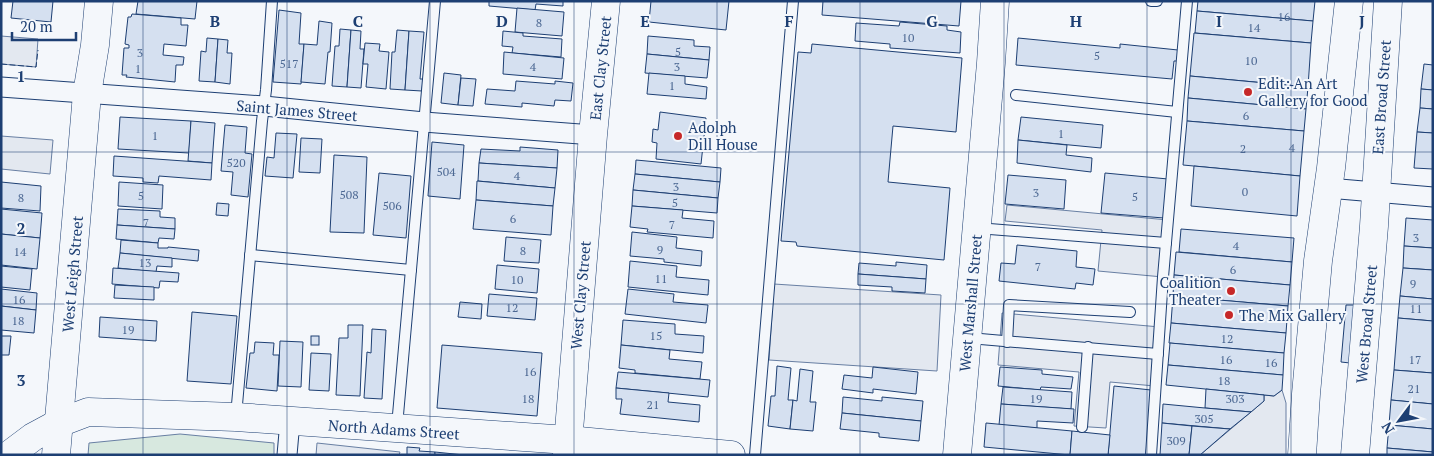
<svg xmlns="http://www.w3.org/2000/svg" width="1434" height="456" viewBox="0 0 1434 456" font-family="'PT Serif',serif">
  <rect width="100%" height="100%" fill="#f4f7fb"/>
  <path fill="#d7e8df" stroke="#687fa3" d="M 180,434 L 274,443 L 274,455 L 88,455 L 89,443 Z"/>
  <g fill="#e3e8f0" stroke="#687fa3">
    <path d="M 1,36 L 38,39 L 36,67 L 1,64 Z"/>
    <path d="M 1,136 L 53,140 L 50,174 L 1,169 Z"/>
    <path d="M 1007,205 L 1168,220 L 1163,277 L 1098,271 L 1102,230 L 1005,221 Z"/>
    <path d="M 774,284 L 941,295 L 937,371 L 769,360 Z"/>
    <path d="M 1002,313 L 1160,327 L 1155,386 L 1110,382 L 1106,428 L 1074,426 L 1079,372 L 998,365 Z"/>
    <path d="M 1282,390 L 1286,403 L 1286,455 L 1200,455 L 1264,401 L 1264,395 L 1274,396 Z"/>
    <path d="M 317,443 L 400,452 L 399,455 L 316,455 Z"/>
  </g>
  <g fill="#d5e0f0" stroke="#1d3f73">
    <path d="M 13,1 L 53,1 L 51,22 L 11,18 Z"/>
    <path d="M 138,1 L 197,1 L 195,19 L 136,14 Z"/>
    <path d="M 489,1 L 563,1 L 563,6 L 536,4 L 535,10 L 489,6 Z"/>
    <path d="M 651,1 L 729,1 L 726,30 L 649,22 Z"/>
    <path d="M 823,1 L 961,1 L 959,26 L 822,15 Z"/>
    <path d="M 1198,1 L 1315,1 L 1313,21 L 1197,11 Z"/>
    <path d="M 517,8 L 564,12 L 562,36 L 515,32 Z"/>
    <path d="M 279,10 L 301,13 L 299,44 L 304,44 L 301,84 L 273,82 Z"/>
    <path d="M 1197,11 L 1313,21 L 1311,43 L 1195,33 Z"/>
    <path d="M 132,14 L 181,18 L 181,25 L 188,25 L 186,46 L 164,44 L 163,55 L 184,57 L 183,65 L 176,65 L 175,82 L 126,77 L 127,75 L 122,75 L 124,48 L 129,48 L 129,45 L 125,44 L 128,17 L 131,17 Z"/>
    <path d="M 319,21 L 332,23 L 330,52 L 328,52 L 325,84 L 301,82 L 304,44 L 317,45 Z"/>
    <path d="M 900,22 L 947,26 L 947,30 L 961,32 L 960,53 L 890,48 L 890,44 L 855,41 L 856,23 L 899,26 Z"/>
    <path d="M 340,29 L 351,30 L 347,87 L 332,86 L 335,46 L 339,46 Z"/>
    <path d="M 351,30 L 361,31 L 360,49 L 364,49 L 361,88 L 347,87 Z"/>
    <path d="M 397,30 L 409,31 L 405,90 L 390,89 L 392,52 L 395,52 Z"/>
    <path d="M 409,31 L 424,32 L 420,79 L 423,79 L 422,91 L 405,90 Z"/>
    <path d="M 503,31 L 523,33 L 523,36 L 562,39 L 561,57 L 512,53 L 513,47 L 502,46 Z"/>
    <path d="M 1194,33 L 1311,43 L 1308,87 L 1190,76 Z"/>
    <path d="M 648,36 L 694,40 L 694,46 L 710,47 L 709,60 L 647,54 Z"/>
    <path d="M 207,38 L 218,39 L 215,82 L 199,81 L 201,51 L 206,52 Z"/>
    <path d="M 1018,38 L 1120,48 L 1120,44 L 1178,50 L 1177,61 L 1174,61 L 1172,79 L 1016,65 Z"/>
    <path d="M 218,39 L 228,40 L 227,53 L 232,53 L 230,84 L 215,82 Z"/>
    <path d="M 365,43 L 380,44 L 379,51 L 389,52 L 386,89 L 366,87 L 368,64 L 363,64 Z"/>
    <path d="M 812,44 L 962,58 L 956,132 L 893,126 L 888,182 L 950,188 L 944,260 L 797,246 L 796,242 L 781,241 L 798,52 L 811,53 Z"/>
    <path d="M 504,52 L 564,58 L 562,79 L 503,74 Z"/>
    <path d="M 647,54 L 709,60 L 707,78 L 645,73 Z"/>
    <path d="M 1424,64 L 1433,65 L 1433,90 L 1421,89 Z"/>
    <path d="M 444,73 L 461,75 L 458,105 L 441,103 Z"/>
    <path d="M 649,73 L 685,76 L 685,84 L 707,87 L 706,99 L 647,94 Z"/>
    <path d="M 1190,76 L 1308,87 L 1306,109 L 1188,98 Z"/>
    <path d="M 461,78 L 476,79 L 473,106 L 458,105 Z"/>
    <path d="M 516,81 L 555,84 L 555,81 L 573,83 L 571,101 L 555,100 L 554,106 L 522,103 L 522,107 L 485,104 L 487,89 L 515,91 Z"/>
    <path d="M 1421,89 L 1433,90 L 1433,109 L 1420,108 Z"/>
    <path d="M 1188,98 L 1306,109 L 1304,131 L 1187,121 Z"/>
    <path d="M 1420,108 L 1433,109 L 1433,133 L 1417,132 Z"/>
    <path d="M 660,112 L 706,118 L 701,164 L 656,159 L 657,143 L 652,142 L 653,129 L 658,130 Z"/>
    <path d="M 120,117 L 191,121 L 189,153 L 118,149 Z"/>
    <path d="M 1021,117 L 1103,125 L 1101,148 L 1018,140 Z"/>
    <path d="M 191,121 L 215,123 L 212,163 L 188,161 Z"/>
    <path d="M 1187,121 L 1304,131 L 1300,176 L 1183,165 Z"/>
    <path d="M 225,125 L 247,127 L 245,153 L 252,154 L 248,197 L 231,195 L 233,172 L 221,171 Z"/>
    <path d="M 1417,132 L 1433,133 L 1433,169 L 1414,168 Z"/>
    <path d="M 276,133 L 297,134 L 293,178 L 265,176 L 267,157 L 274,158 Z"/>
    <path d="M 301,138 L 322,139 L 320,173 L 299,172 Z"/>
    <path d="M 1018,140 L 1067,145 L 1066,155 L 1092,158 L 1091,172 L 1017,163 Z"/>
    <path d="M 432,142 L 464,145 L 460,199 L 428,196 Z"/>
    <path d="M 520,147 L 558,150 L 557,168 L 479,163 L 481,149 L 520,151 Z"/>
    <path d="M 334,155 L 367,157 L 364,233 L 330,232 Z"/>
    <path d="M 114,156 L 212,163 L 211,180 L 159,176 L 158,183 L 143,182 L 143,178 L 113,176 Z"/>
    <path d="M 636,160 L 721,168 L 720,182 L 635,174 Z"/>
    <path d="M 479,163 L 557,168 L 555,188 L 478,181 Z"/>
    <path d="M 1194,166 L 1300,176 L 1297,216 L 1191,206 Z"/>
    <path d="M 379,173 L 411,176 L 406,238 L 373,235 Z"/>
    <path d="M 1105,173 L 1168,179 L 1164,218 L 1101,213 Z"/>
    <path d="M 635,174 L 720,182 L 718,198 L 633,190 Z"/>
    <path d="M 1008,175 L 1066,180 L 1064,209 L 1005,204 Z"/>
    <path d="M 477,181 L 555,188 L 553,206 L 476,200 Z"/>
    <path d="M 1,182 L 41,186 L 40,211 L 1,208 Z"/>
    <path d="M 119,182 L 163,185 L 162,209 L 118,206 Z"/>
    <path d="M 633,190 L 718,198 L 717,213 L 632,206 Z"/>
    <path d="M 476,200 L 553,206 L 551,235 L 473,229 Z"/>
    <path d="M 217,203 L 229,204 L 228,216 L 216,215 Z"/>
    <path d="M 632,206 L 683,210 L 682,218 L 714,221 L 713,238 L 647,232 L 648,229 L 630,227 Z"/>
    <path d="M 1,209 L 42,213 L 40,238 L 1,234 Z"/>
    <path d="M 118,209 L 160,211 L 160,217 L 175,218 L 175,229 L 117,225 Z"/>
    <path d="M 1406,218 L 1433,220 L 1433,248 L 1404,246 Z"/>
    <path d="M 117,225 L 175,229 L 174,239 L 159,238 L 158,243 L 116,239 Z"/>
    <path d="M 1181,229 L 1294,238 L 1292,262 L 1179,252 Z"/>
    <path d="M 632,232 L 677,237 L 676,248 L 702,251 L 701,266 L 664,262 L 664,259 L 630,256 Z"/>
    <path d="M 1,234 L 40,238 L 37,269 L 1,265 Z"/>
    <path d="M 506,237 L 541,240 L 539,263 L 504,261 Z"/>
    <path d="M 121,240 L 158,243 L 158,248 L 168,248 L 168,247 L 199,250 L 198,261 L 120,253 Z"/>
    <path d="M 1017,245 L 1077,251 L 1076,267 L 1095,269 L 1093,285 L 1076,283 L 1075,289 L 999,281 L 1001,263 L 1015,264 Z"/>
    <path d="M 1404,246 L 1433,248 L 1433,270 L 1403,268 Z"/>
    <path d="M 1176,252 L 1292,262 L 1290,285 L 1174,275 Z"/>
    <path d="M 120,253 L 172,258 L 172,267 L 157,266 L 156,272 L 118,268 Z"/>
    <path d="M 630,261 L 677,266 L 676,277 L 709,280 L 708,295 L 628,287 Z"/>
    <path d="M 896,262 L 927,265 L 926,279 L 858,274 L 859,263 L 896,266 Z"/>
    <path d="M 497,265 L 539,269 L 537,293 L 495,289 Z"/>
    <path d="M 1,266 L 32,269 L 30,290 L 1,287 Z"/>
    <path d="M 113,268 L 179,273 L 178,282 L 160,281 L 159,288 L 112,284 Z"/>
    <path d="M 1403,268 L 1433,270 L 1433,299 L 1400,296 Z"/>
    <path d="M 858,274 L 926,279 L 925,293 L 892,291 L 892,287 L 858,285 Z"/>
    <path d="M 1174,275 L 1290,285 L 1288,306 L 1173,296 Z"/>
    <path d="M 115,285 L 154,287 L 154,300 L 114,298 Z"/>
    <path d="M 1,289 L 37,293 L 36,310 L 1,306 Z"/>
    <path d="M 628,289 L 674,294 L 673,302 L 708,305 L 706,323 L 625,314 Z"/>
    <path d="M 489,294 L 537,298 L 535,320 L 487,316 Z"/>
    <path d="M 1173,296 L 1288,306 L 1286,333 L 1171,323 Z"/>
    <path d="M 1400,296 L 1433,299 L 1433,321 L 1398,318 Z"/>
    <path d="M 460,302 L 482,304 L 481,319 L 458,317 Z"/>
    <path d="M 1346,305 L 1355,305 L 1350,363 L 1341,362 Z"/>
    <path d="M 1,306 L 36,310 L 34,333 L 1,330 Z"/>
    <path d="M 192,312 L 237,316 L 231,384 L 187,381 Z"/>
    <path d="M 100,317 L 157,321 L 156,341 L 99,337 Z"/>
    <path d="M 1398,318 L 1433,321 L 1433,373 L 1394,370 Z"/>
    <path d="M 623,320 L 675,324 L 675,334 L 704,336 L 703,353 L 621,345 Z"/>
    <path d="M 1171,323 L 1286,333 L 1284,353 L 1169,343 Z"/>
    <path d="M 348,325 L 363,325 L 360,396 L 336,395 L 339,338 L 348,338 Z"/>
    <path d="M 372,329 L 386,330 L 382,399 L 364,398 L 367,352 L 371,353 Z"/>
    <path d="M 1,336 L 11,336 L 9,355 L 1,355 Z"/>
    <rect x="311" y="336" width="8" height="9"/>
    <path d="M 280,341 L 303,342 L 301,387 L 278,386 Z"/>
    <path d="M 255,342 L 274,343 L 273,355 L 279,355 L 277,391 L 246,388 L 250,353 L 254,353 Z"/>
    <path d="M 1170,343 L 1284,353 L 1283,375 L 1168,365 Z"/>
    <path d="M 442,345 L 542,353 L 537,416 L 437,408 Z"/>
    <path d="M 621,345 L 670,350 L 669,359 L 702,362 L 700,379 L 635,373 L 635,370 L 619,368 Z"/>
    <path d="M 311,353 L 331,354 L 329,391 L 309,390 Z"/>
    <path d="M 1168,365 L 1283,375 L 1282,390 L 1274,396 L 1166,385 Z"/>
    <path d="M 777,366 L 791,368 L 788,400 L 793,400 L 790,429 L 768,426 L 771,396 L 775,396 Z"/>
    <path d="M 873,367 L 918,372 L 916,394 L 873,389 L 873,393 L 842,389 L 844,375 L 872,378 Z"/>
    <path d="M 1000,367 L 1042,370 L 1042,374 L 1073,377 L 1071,389 L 1041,387 L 1040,390 L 998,386 Z"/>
    <path d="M 800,369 L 813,371 L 810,402 L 816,402 L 813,431 L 790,429 L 793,400 L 797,401 Z"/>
    <path d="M 1394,370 L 1433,373 L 1433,404 L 1391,400 Z"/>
    <path d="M 618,372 L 710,380 L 708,397 L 616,388 Z"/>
    <path d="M 1114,386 L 1151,390 L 1146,455 L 1108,455 Z"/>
    <path d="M 1003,387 L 1072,392 L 1071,409 L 1001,404 Z"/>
    <path d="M 616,388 L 669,393 L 668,402 L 700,405 L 699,422 L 620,414 L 622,399 L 616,399 Z"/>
    <path d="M 1206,389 L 1264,395 L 1264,401 L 1251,412 L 1205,408 Z"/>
    <path d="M 843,397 L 882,401 L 882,397 L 923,401 L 921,421 L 842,413 Z"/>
    <path d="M 1391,400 L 1433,404 L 1433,429 L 1389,425 Z"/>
    <path d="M 1001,404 L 1074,409 L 1073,423 L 1037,421 L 1037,428 L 999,425 Z"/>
    <path d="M 1163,404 L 1205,408 L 1251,412 L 1230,429 L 1162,423 Z"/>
    <path d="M 842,413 L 921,421 L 919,441 L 879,437 L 879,433 L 840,429 Z"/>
    <path d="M 986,423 L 1072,431 L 1070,455 L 984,447 Z"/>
    <path d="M 1162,423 L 1192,426 L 1189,455 L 1160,455 Z"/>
    <path d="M 1389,425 L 1433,429 L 1433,452 L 1387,448 Z"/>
    <path d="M 1192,426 L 1230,429 L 1200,455 L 1189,455 Z"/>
    <path d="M 1072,431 L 1110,435 L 1108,455 L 1070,455 Z"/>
    <path d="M 407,447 L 420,448 L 419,451 L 435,452 L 435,455 L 407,455 Z"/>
    <path d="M 1387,448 L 1433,452 L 1433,455 L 1387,455 Z"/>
    <path d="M 435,452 L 464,455 L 435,455 Z"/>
  </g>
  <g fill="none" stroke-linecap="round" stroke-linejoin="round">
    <defs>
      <g id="lane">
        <path d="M 1151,1 L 1157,1"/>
        <path d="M 1016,95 L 1177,112"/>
        <path d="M 977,228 L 1166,243"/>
        <path d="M 250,255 L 411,270"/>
        <path d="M 969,338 L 1158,354"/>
        <path d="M 1007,342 L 1009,305 L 1130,312"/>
        <path d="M 236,416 L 262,121 L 266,90 L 272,1"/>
        <path d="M 397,426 L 435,1"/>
        <path d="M 1082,427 L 1088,347"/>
        <path d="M 755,455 L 793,1"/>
        <path d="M 1151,455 L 1163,277 L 1187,1"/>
      </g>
      <g id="street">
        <path d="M 1,87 L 264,106 L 424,122 L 593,135"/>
        <path d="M 1328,188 L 1433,197"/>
        <path d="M 287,455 L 290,421"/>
      </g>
      <g id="secondary">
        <path d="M 59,423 L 88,412 L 236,417 L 568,440 L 731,455"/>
        <path d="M 567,455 L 593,135 L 606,1"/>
        <path d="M 957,455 L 991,63 L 995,1"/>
      </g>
      <g id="primary">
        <path d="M 9,455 L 33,437 L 59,423"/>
        <path d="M 56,455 L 87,94 L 95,45 L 99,1"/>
        <path d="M 1302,455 L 1306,394 L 1318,261 L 1331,168 L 1349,1"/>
        <path d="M 1355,455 L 1374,226 L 1388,1"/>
      </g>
    </defs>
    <use href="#lane" stroke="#1d3f73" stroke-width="12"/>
    <use href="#street" stroke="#1d3f73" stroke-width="21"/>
    <use href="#secondary" stroke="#1d3f73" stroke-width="29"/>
    <use href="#primary" stroke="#1d3f73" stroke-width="29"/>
    <use href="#lane" stroke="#f4f7fb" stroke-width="10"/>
    <use href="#street" stroke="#f4f7fb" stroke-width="19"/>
    <use href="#secondary" stroke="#f4f7fb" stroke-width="28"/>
    <use href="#primary" stroke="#f4f7fb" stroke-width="28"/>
    <path stroke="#1d3f73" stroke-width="1" stroke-dasharray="6 2.5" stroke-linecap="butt" d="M 1,64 L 36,67 L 38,50"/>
  </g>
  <path fill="none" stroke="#1d3f73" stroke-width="1" stroke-opacity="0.55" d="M 143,1 L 143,455M 287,1 L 287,455M 430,1 L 430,455M 574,1 L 574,455M 717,1 L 717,455M 860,1 L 860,455M 1004,1 L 1004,455M 1147,1 L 1147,455M 1291,1 L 1291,455M 1,152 L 1433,152M 1,304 L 1433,304"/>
  <g fill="#c62828" stroke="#f4f7fb" stroke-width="2">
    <circle cx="1248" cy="92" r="5"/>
    <circle cx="678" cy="136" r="5"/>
    <circle cx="1231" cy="291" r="5"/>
    <circle cx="1229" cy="315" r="5"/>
  </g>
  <g text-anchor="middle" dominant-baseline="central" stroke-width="4" stroke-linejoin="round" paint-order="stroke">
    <g font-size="12" fill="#4b6792">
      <text x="1284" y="16">16</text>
      <text x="539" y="22">8</text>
      <text x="1254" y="27">14</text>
      <text x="908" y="37">10</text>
      <text x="678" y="51">5</text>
      <text x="140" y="52">3</text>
      <text x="1097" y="55">5</text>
      <text x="1251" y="60">10</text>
      <text x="289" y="63">517</text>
      <text x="533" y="66">4</text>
      <text x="677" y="66">3</text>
      <text x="138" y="68">1</text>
      <text x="672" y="85">1</text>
      <text x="1246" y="115">6</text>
      <text x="1061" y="133">1</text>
      <text x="155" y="135">1</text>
      <text x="1292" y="147">4</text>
      <text x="1243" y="148">2</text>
      <text x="236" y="162">520</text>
      <text x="446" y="171">504</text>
      <text x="517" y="175">4</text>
      <text x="676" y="186">3</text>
      <text x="1245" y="191">0</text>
      <text x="1036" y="192">3</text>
      <text x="349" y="194">508</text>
      <text x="141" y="195">5</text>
      <text x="1135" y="196">5</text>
      <text x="21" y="197">8</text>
      <text x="675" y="202">5</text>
      <text x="392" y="205">506</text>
      <text x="513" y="218">6</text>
      <text x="146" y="222">7</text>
      <text x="672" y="224">7</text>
      <text x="1416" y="237">3</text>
      <text x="1236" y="245">4</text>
      <text x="660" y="249">9</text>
      <text x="523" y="250">8</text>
      <text x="20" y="251">14</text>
      <text x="145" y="262">13</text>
      <text x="1038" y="266">7</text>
      <text x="1233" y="269">6</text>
      <text x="661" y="278">11</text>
      <text x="517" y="279">10</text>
      <text x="1413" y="283">9</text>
      <text x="19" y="299">16</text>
      <text x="512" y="307">12</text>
      <text x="1416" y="308">11</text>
      <text x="18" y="320">18</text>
      <text x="128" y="329">19</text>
      <text x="656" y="335">15</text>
      <text x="1227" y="338">12</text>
      <text x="1226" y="359">16</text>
      <text x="1415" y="359">17</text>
      <text x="1271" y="362">16</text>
      <text x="530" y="371">16</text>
      <text x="1224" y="380">18</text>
      <text x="1414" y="388">21</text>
      <text x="528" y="398">18</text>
      <text x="1036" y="398">19</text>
      <text x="1235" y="398">303</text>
      <text x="653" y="404">21</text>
      <text x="1204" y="418">305</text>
      <text x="1176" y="440">309</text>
    </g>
    <g font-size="15" fill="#1d3f73" stroke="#f4f7fb">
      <text transform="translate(600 68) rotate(-84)">East Clay Street</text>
      <text transform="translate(1381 97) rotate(-86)">East Broad Street</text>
      <text transform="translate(297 110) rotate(5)">Saint James Street</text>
      <text transform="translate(72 274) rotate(-85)">West Leigh Street</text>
      <text transform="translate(580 295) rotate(-85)">West Clay Street</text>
      <text transform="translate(970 303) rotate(-85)">West Marshall Street</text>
      <text transform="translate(1366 324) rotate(-85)">West Broad Street</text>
      <text transform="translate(394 429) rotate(4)">North Adams Street</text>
    </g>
    <g font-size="15" fill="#1d3f73" stroke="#f4f7fb" text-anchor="start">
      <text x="1258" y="83">Edit: An Art<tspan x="1258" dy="17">Gallery for Good</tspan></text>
      <text x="688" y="127">Adolph<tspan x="688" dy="17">Dill House</tspan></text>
      <text x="1221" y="282" text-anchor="end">Coalition<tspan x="1221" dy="17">Theater</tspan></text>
      <text x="1239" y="315">The Mix Gallery</text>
    </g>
  </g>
  <g font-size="16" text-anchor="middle" font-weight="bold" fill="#1d3f73" stroke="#f4f7fb" stroke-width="4" stroke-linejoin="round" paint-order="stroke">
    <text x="215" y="27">B</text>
    <text x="358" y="27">C</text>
    <text x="502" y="27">D</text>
    <text x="645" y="27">E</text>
    <text x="789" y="27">F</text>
    <text x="932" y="27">G</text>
    <text x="1076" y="27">H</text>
    <text x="1219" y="27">I</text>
    <text x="1362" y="27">J</text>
    <text x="21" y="82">1</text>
    <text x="21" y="234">2</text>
    <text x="21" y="386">3</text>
  </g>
  <rect width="1434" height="456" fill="none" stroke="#1d3f73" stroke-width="5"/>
  <g transform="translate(1399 421) rotate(238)" stroke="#f4f7fb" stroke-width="4" paint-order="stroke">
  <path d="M0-4L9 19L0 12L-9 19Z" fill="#1d3f73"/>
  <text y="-8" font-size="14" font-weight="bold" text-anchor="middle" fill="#1d3f73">N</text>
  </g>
  <path d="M12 32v8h64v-8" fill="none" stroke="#1d3f73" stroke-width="2.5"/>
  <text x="20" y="32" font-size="15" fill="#1d3f73" stroke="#f4f7fb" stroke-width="4" paint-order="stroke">20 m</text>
</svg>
